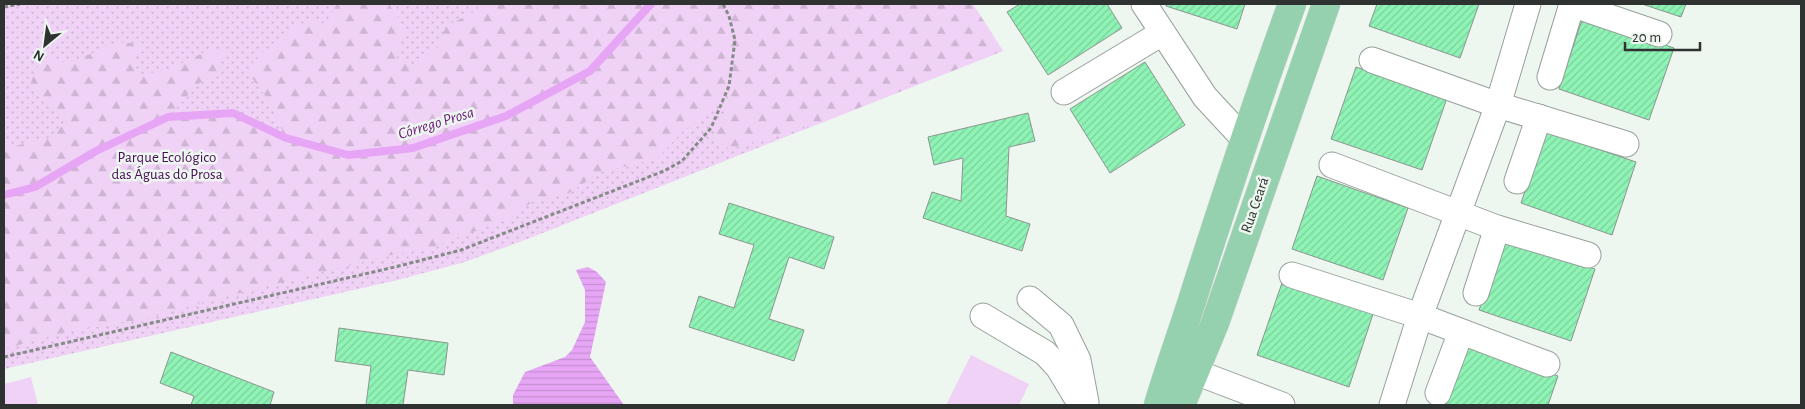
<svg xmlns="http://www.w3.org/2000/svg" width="1805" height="409" viewBox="0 0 1805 409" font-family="'Alegreya Sans',sans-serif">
  <defs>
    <pattern id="grass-dots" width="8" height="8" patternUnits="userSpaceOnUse" patternTransform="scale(1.25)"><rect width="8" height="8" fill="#f1d2f7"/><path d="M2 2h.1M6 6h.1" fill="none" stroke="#cfb5d4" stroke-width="1.8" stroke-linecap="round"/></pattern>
    <pattern id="forest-firs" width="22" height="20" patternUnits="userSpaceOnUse" patternTransform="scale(1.25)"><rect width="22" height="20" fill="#f1d2f7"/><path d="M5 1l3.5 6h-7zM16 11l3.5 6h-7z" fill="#cfb5d4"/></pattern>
    <pattern id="water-rules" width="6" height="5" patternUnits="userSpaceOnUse" patternTransform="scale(1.25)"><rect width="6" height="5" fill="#e7a6f5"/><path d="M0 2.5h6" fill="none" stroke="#c68fd2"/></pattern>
    <pattern id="building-hatch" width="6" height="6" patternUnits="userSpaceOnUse" patternTransform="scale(1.25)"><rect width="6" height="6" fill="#8ef3b5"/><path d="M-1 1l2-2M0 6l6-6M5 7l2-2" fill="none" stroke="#7bd19c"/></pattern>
  </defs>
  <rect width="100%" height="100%" fill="#edf7f0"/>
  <path fill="url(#grass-dots)" d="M 4,4 L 973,4 L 1003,51 L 525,240 L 465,262 L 398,280 L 4,369 Z"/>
  <path fill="url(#forest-firs)" d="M 337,4 L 389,4 L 406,30 L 395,57 L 413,66 L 438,47 L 446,26 L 474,12 L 480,4 L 973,4 L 1003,51 L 816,125 L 729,149 L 716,139 L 715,127 L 725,114 L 732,77 L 714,110 L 683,131 L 657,159 L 601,172 L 569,193 L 532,202 L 510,218 L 427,249 L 395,254 L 204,302 L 149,318 L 66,332 L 4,349 L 4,145 L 10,147 L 53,137 L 64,122 L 50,101 L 30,87 L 34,71 L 48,56 L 67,64 L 117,42 L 141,44 L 132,59 L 139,75 L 167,70 L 205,52 L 225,50 L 218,72 L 198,84 L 168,117 L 233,113 L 285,137 L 271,104 L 247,71 L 260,53 L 279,46 L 291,30 L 310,19 L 325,24 Z"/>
  <g fill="#f1d2f7">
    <path d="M 971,355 L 1029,384 L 1019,405 L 946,405 Z"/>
    <path d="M 31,377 L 38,405 L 4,405 L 4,384 Z"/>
  </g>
  <path fill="url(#water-rules)" d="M 588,267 L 597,272 L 606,282 L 590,357 L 624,405 L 513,405 L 513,395 L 525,372 L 565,357 L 572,350 L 585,322 L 585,290 L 576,270 Z"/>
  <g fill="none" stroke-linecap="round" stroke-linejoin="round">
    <path stroke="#e7a6f5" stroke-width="8" d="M 4,195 L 35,187 L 96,151 L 168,117 L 233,113 L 286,138 L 348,155 L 413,148 L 506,116 L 590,71 L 651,4"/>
  </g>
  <g fill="url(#building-hatch)" stroke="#8c958f">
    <path d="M 1020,4 L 1107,4 L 1122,28 L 1048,75 L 1007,12 Z"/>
    <path d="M 1166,4 L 1245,4 L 1237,29 L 1166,6 Z"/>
    <path d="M 1377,4 L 1479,4 L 1460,58 L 1369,26 Z"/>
    <path d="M 1642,4 L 1686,4 L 1681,17 Z"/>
    <path d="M 1583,17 L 1674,48 L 1649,120 L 1559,89 Z"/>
    <path d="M 1145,62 L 1185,125 L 1110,173 L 1070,109 Z"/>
    <path d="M 1356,67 L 1447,98 L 1422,170 L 1331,139 Z"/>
    <path d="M 1028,113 L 1035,141 L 1009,147 L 1006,216 L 1030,224 L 1022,251 L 923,218 L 932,192 L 961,201 L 963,158 L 934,165 L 928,137 Z"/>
    <path d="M 1545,131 L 1636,162 L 1612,235 L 1521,203 Z"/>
    <path d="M 1317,176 L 1408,208 L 1383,280 L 1292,249 Z"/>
    <path d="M 729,203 L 834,237 L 824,269 L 789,257 L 769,319 L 804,330 L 794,361 L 689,327 L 699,296 L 734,308 L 754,245 L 719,234 Z"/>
    <path d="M 1506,239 L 1595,269 L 1571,341 L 1479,310 Z"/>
    <path d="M 1282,283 L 1373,314 L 1349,387 L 1257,355 Z"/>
    <path d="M 339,328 L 448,343 L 444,375 L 408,370 L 403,405 L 366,405 L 371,366 L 335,361 Z"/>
    <path d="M 1467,345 L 1558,376 L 1548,405 L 1446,405 Z"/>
    <path d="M 171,352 L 274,392 L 270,405 L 191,405 L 194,396 L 160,383 Z"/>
  </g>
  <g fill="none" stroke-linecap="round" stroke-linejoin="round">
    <defs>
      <g id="minor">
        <path d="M 1144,4 L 1205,97 L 1244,139"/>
        <path d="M 1571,4 L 1659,34"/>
        <path d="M 1372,60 L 1498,105 L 1626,144"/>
        <path d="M 1550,77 L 1572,4"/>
        <path d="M 1064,92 L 1162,33"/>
        <path d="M 1332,165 L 1497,228 L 1588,255"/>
        <path d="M 1517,181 L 1539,117"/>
        <path d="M 1292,275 L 1420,316 L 1547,364"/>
        <path d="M 1476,293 L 1497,228"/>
        <path d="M 1030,299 L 1061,325 L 1078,360 L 1086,402"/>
        <path d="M 983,316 L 1045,353 L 1058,367 L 1081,405"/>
        <path d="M 1176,367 L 1206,376 L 1282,405"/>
        <path d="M 1438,393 L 1461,332"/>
        <path d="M 1392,405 L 1420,316 L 1498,105 L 1528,4"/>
      </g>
      <g id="major">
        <path d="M 1158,405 C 1168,371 1180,338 1191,304 C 1223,203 1256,103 1292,4"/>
        <path d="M 1181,405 L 1215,323 L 1326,4"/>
      </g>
    </defs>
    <use href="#minor" stroke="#97a09a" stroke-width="27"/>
    <use href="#major" stroke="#d1d2d1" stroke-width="29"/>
    <g stroke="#858c88" stroke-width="3" stroke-dasharray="4 2.5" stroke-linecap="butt">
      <path d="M 4,7 L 20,4"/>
      <path d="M 4,357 L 395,267 L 461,250 L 664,171 L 682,161 L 711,128 L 729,86 L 735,40 L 729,16 L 723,4"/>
    </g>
    <use href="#minor" stroke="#fff" stroke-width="25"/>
    <use href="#major" stroke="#95d1af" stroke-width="28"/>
  </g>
  <g text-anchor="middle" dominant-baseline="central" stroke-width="5" stroke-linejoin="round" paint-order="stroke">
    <g font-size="15" fill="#490d55" stroke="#edf7f0">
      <text x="167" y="157">Parque Ecológico<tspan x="167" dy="17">das Águas do Prosa</tspan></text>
    </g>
    <g font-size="15" fill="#2e3230" stroke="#edf7f0">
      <text transform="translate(1255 205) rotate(-71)">Rua Ceará</text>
    </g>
    <g font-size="16" font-style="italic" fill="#6f217e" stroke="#edf7f0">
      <text transform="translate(436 123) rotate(-17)">Córrego Prosa</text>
    </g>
  </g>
  <rect width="1805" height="409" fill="none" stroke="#2e3230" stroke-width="10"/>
  <g transform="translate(45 45) rotate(209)" stroke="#edf7f0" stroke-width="4" paint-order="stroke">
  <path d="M0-4L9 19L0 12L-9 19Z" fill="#2e3230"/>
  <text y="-8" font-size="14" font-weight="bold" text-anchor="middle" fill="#2e3230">N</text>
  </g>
  <path d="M1625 42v8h75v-8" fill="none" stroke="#2e3230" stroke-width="2.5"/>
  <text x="1632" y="42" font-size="15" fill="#2e3230" stroke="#edf7f0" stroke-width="4" paint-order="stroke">20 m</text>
</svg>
